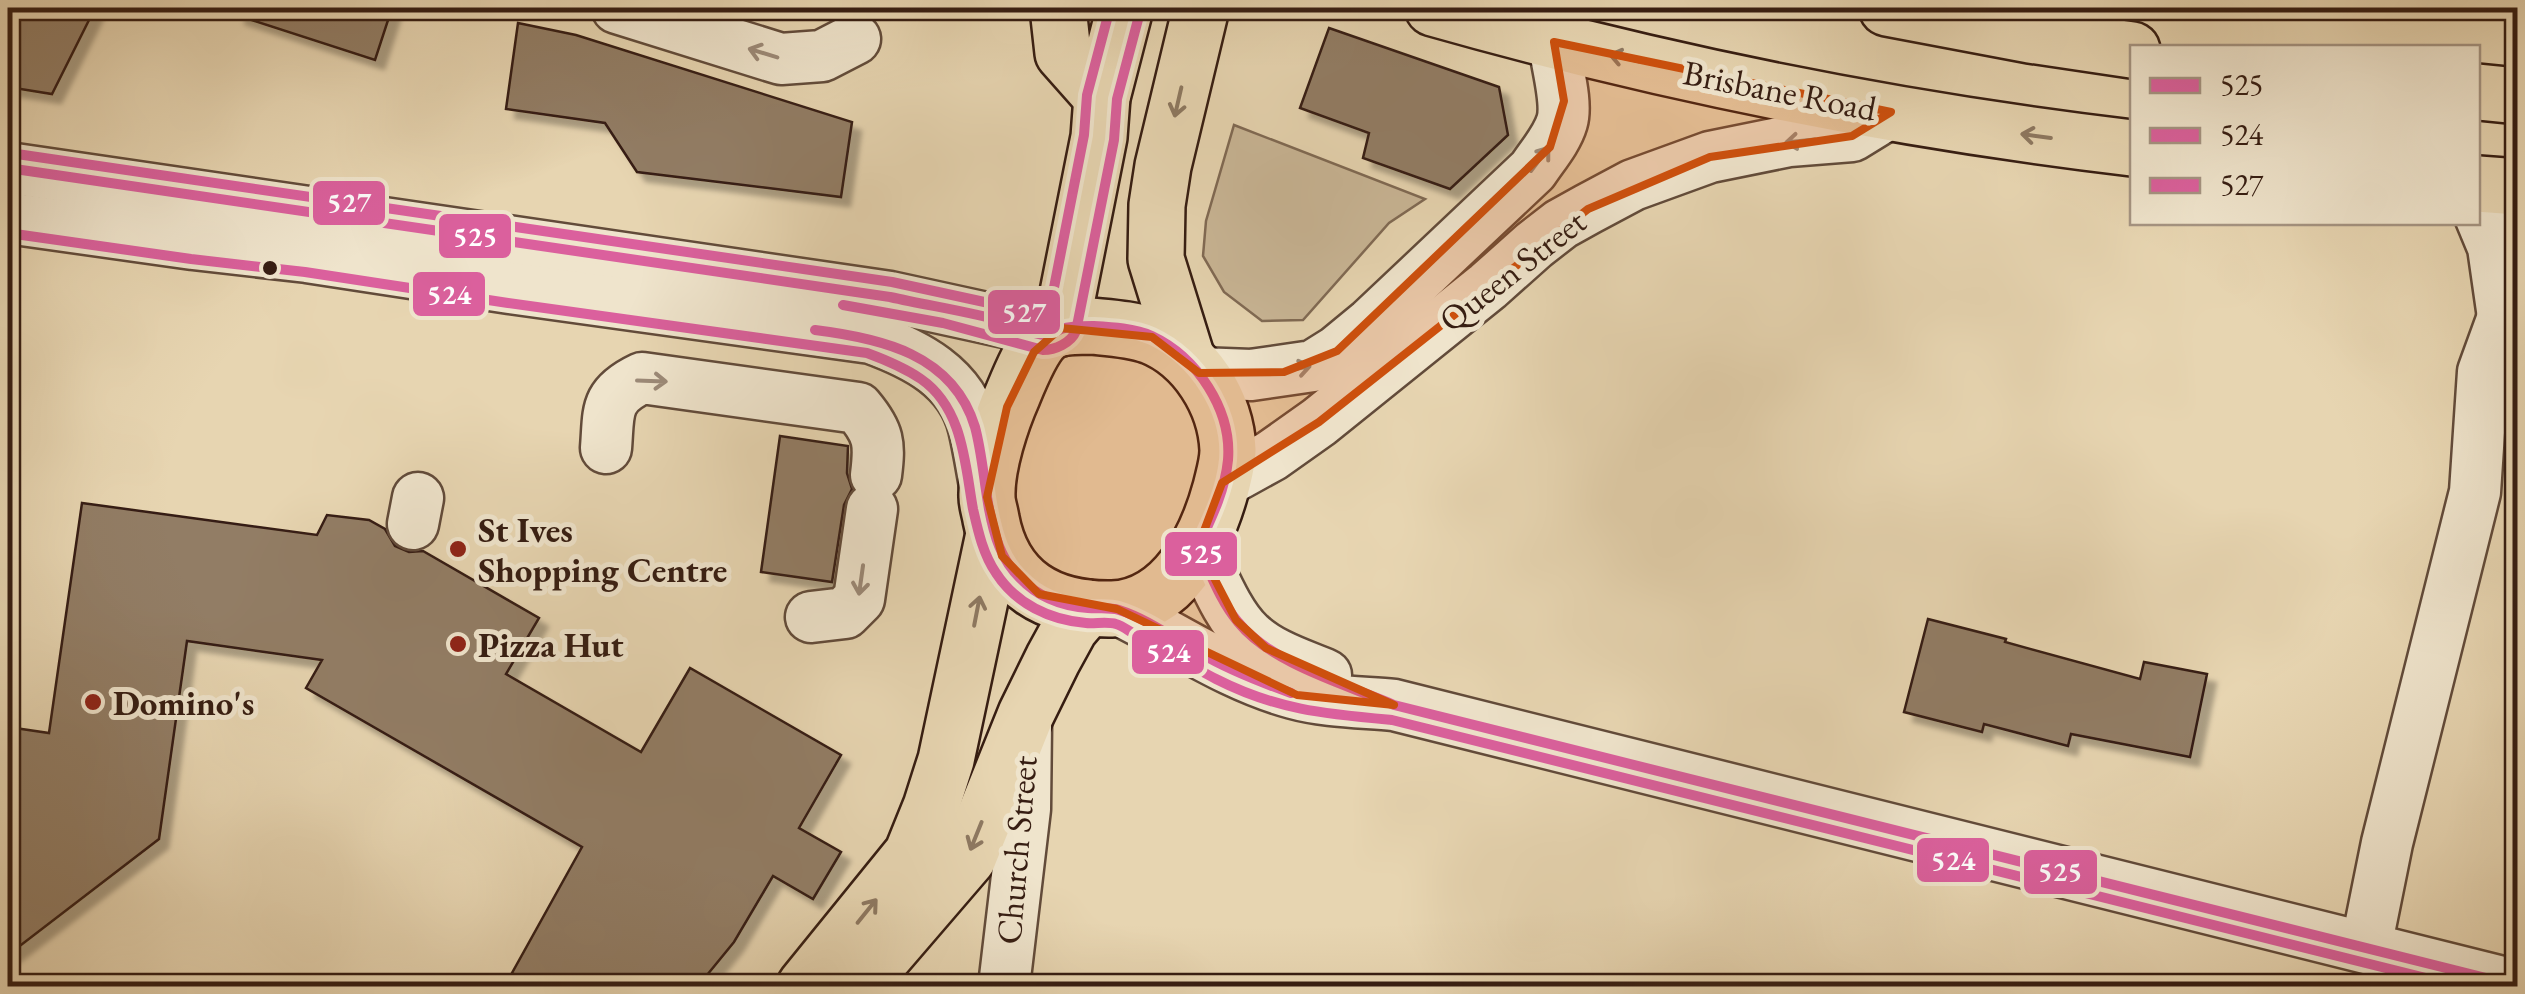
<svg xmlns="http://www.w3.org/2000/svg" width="2525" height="994" viewBox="0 0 2525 994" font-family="'EB Garamond',serif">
  <defs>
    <filter id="shadow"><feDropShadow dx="9" dy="9" stdDeviation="2.5" flood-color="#0004"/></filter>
  </defs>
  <rect width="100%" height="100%" fill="#e7d5b1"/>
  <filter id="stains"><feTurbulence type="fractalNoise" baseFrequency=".002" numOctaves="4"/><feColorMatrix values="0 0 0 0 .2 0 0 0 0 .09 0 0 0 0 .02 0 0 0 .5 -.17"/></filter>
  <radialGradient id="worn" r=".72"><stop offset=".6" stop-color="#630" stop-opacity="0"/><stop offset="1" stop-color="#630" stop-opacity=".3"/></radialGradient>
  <path fill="#c9b696" stroke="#806a54" stroke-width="2.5" d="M 1234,125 L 1425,199 L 1389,223 L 1303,320 L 1262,321 L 1224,292 L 1203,256 L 1206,221 Z"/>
  <g fill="#927d65" stroke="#361d12" stroke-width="2.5" filter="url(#shadow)">
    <path d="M 8,8 L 95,8 L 52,94 L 8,87 Z"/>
    <path d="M 237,8 L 392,8 L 375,60 L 236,15 Z"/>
    <path d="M 518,23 L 576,35 L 852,122 L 841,197 L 637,172 L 605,123 L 506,109 Z"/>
    <path d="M 1329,28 L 1499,87 L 1508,135 L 1450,189 L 1363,158 L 1369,133 L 1300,108 Z"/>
    <path d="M 780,436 L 848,446 L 847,473 L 852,489 L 844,505 L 832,582 L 761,572 Z"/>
    <path d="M 82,503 L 317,535 L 327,515 L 369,520 L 385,529 L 395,546 L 409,552 L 423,551 L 539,618 L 506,674 L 641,752 L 690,668 L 841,755 L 799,828 L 841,852 L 813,899 L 773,876 L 734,942 L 698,986 L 536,986 L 512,973 L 582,847 L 306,688 L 322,660 L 187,641 L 159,839 L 8,955 L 8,727 L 49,733 Z"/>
    <path d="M 1928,619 L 2006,639 L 2005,642 L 2140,679 L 2144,662 L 2207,674 L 2190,757 L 2071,734 L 2068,746 L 1984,724 L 1982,732 L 1904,712 Z"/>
  </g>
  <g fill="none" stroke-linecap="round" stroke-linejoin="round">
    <defs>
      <g id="minor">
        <path d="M 617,8 L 781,59 L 822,56 L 855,39"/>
        <path d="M 8,168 L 890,297 L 1009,323 L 1046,335"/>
        <path d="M 2478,211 L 2493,247 L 2503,317"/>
        <path d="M 8,218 L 193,244 L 307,257 L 510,288 L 871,338 C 915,354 962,377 974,428 C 979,449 982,470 986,491"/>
        <path d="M 1199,373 L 1251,375 L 1313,366 L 1337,351 L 1371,323 L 1533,170 C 1543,155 1557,139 1562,122 C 1568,102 1556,64 1554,42"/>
        <path d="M 606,448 C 609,411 604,396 642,378 L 858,408 C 879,433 880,443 876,475"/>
        <path d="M 1222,483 L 1271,456 L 1319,422 L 1488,286 L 1534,245 L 1561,224 L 1588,209 L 1633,185 L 1710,157 L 1789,141 L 1852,136 L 1891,112"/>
        <path d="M 413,524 L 418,498"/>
        <path d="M 1198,547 C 1212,574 1227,615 1249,635 C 1270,655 1300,664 1326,675"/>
        <path d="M 1117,609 C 1175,637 1230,676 1293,693 C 1325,702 1362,702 1394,705 L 2518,986"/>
        <path d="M 811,617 L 845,613 L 859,599 L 872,509"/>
        <path d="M 2366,947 L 2387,843 L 2475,492 L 2483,372 L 2503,317 L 2518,319"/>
        <path d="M 1004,986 L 1025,809 L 1026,724"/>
      </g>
      <g id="major">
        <path d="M 1058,8 L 1063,53 L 1102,97"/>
        <path d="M 1433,8 C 1662,73 1896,120 2132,148"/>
        <path d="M 2478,184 L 2518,187"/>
        <path d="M 1091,326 C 1111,328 1132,329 1151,336 C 1196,354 1226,403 1228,450 C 1228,463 1224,475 1221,488 C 1207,540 1174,607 1112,609 C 1049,610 1003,584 991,519 C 990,512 987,504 987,497 C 986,466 1001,421 1013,394 C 1020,377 1033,345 1047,334 C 1059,325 1077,327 1091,326 Z"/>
        <path d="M 1061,328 L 1099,137 L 1102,97 L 1125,8"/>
        <path d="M 1187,359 L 1156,259 L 1157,205 L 1163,166 L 1201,8"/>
        <path d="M 805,986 L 912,854 L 931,807 L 946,760 L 994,534"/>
        <path d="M 858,986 L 968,858 L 1026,714 L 1053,659 L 1070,628 L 1087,608"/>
      </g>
      <g id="highway">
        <path d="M 1887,8 L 2030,35 L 2132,50"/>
        <path d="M 2478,92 L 2518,96"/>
      </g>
    </defs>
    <use href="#minor" stroke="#624b3a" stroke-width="55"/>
    <use href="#major" stroke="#361d12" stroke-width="60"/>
    <use href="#highway" stroke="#361d12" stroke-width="60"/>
    <use href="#minor" stroke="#efe4cc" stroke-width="50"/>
    <use href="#major" stroke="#e7d5b1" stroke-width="55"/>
    <use href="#highway" stroke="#e7d5b1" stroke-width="55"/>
    <defs>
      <g id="bus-1">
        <path d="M 8,168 L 890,297 C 930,306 971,312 1010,323 C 1021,326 1036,336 1047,335 C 1052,334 1056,331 1061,329 C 1071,326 1081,326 1092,326 C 1111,327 1134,328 1152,336 C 1197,357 1232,410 1228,460 C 1225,491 1211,519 1198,547 C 1210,572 1220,601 1238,622 C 1272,664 1345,684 1394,705 L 2518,986"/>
        <path d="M 815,330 C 880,338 953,354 975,427 C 982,453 984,482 989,509 C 994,535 1001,560 1020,578 C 1038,597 1062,606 1088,608 C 1098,609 1109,607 1119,610 C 1148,619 1174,639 1200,653 C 1229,670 1260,682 1291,693"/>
      </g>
      <g id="bus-2">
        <path d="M 8,233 L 191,259 L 305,272 L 508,303 L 867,353 C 886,360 905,368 921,379 C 963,408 965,464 973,509 C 978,531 983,554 996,573 C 1016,604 1050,620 1086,623 C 1095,624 1107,621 1116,624 C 1123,626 1130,632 1136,635 C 1163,649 1189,665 1216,679 C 1277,710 1325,714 1392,720 L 2458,986"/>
        <path d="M 843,305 L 943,323 L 1043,350 C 1055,350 1071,343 1076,331 L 1114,140 L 1117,99 L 1140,12"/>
      </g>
      <path id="bus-3" d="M 10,153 L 892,282 L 1012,308 L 1045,319 L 1048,318 L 1084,135 L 1087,95 L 1110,8"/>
    </defs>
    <use href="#bus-1" stroke="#efe4cc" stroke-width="18"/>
    <use href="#bus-2" stroke="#efe4cc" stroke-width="18"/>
    <use href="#bus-3" stroke="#efe4cc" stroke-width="18"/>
    <use href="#bus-1" stroke="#db609d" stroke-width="10"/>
    <use href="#bus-2" stroke="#db609d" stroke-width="10"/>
    <use href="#bus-3" stroke="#db609d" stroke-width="10"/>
  </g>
  <defs><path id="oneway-shaft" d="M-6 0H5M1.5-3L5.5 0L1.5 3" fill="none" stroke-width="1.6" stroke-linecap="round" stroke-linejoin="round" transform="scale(2.5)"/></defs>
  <g stroke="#9c8a78">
    <use href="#oneway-shaft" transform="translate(763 53) rotate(-163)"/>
    <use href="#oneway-shaft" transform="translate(1800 141) rotate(174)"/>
    <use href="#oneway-shaft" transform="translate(1540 159) rotate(-53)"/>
    <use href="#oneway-shaft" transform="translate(1296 369) rotate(-11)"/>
    <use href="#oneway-shaft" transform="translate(652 381) rotate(2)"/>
    <use href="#oneway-shaft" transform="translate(861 580) rotate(98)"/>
  </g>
  <g stroke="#8e7962">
    <use href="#oneway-shaft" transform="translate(1624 58) rotate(-167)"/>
    <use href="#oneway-shaft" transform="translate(1178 102) rotate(103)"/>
    <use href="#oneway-shaft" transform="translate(2036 136) rotate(-172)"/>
    <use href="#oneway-shaft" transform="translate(977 611) rotate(-79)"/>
    <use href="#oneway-shaft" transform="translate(976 836) rotate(112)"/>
    <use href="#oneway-shaft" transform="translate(867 911) rotate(-51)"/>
  </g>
  <path fill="#cd500d" fill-opacity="0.2" stroke="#cd500d" stroke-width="8" stroke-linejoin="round" d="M 1554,42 L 1891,112 L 1852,136 L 1710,157 L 1588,209 L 1319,422 L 1222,483 L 1198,547 L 1236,620 L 1266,648 L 1394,705 L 1297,695 L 1117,609 L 1039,594 L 1002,556 L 987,497 L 1007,407 L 1034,352 L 1061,328 L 1152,337 L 1199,373 L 1284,372 L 1337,351 L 1550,147 L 1564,101 Z"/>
  <circle fill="#361d12" stroke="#efe4cc" stroke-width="4" cx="270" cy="268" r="9"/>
  <g fill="#8f2418" stroke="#efe4cc" stroke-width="4">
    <circle cx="458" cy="549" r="10"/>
    <circle cx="458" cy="644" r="10"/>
    <circle cx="93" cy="702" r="10"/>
  </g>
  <g text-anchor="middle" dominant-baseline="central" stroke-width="10" stroke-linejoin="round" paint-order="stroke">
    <g font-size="35" fill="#361d12" stroke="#efe4cc">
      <text transform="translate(1780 90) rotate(11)">Brisbane Road</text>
      <text transform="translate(1512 270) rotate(-38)">Queen Street</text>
      <text transform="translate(1016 850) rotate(-85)">Church Street</text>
    </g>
    <g font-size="35" font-weight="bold" fill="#361d12" stroke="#efe4cc" text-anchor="start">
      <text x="478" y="529">St Ives<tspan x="478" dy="40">Shopping Centre</tspan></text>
      <text x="478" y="644">Pizza Hut</text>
      <text x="113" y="702">Domino's</text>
    </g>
  </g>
  <g stroke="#efe4cc" stroke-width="4">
    <rect x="311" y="179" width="76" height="48" rx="10" fill="#db609d"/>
    <rect x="437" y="212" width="76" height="48" rx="10" fill="#db609d"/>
    <rect x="411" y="270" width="76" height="48" rx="10" fill="#db609d"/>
    <rect x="986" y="288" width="76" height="48" rx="10" fill="#db609d"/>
    <rect x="1163" y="530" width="76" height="48" rx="10" fill="#db609d"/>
    <rect x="1130" y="628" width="76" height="48" rx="10" fill="#db609d"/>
    <rect x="1915" y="836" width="76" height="48" rx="10" fill="#db609d"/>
    <rect x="2022" y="848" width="77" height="48" rx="10" fill="#db609d"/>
  </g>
  <g font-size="28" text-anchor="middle" font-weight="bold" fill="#fff">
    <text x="349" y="212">527</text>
    <text x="475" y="246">525</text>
    <text x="449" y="304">524</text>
    <text x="1024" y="322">527</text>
    <text x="1201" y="563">525</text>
    <text x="1168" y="662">524</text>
    <text x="1953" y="870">524</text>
    <text x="2060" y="881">525</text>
  </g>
  <rect width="2525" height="994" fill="none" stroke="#e7d5b1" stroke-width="40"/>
  <rect x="10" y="10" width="2505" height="974" fill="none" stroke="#361d12" stroke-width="5"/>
  <rect x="20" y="20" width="2485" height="954" fill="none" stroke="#361d12" stroke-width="2.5"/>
  <rect x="2130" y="45" width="350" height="180" fill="#efe4cc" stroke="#a59482" stroke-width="2.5"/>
  <rect x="2150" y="78" width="50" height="15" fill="#db609d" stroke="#a59482" stroke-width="2.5"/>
  <text x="2220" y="95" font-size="30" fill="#361d12">525</text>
  <rect x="2150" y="128" width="50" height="15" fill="#db609d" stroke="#a59482" stroke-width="2.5"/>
  <text x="2220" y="145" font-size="30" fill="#361d12">524</text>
  <rect x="2150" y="178" width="50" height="15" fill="#db609d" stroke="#a59482" stroke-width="2.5"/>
  <text x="2220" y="195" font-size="30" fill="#361d12">527</text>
  <rect width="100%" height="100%" filter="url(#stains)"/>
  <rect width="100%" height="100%" fill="url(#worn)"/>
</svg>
